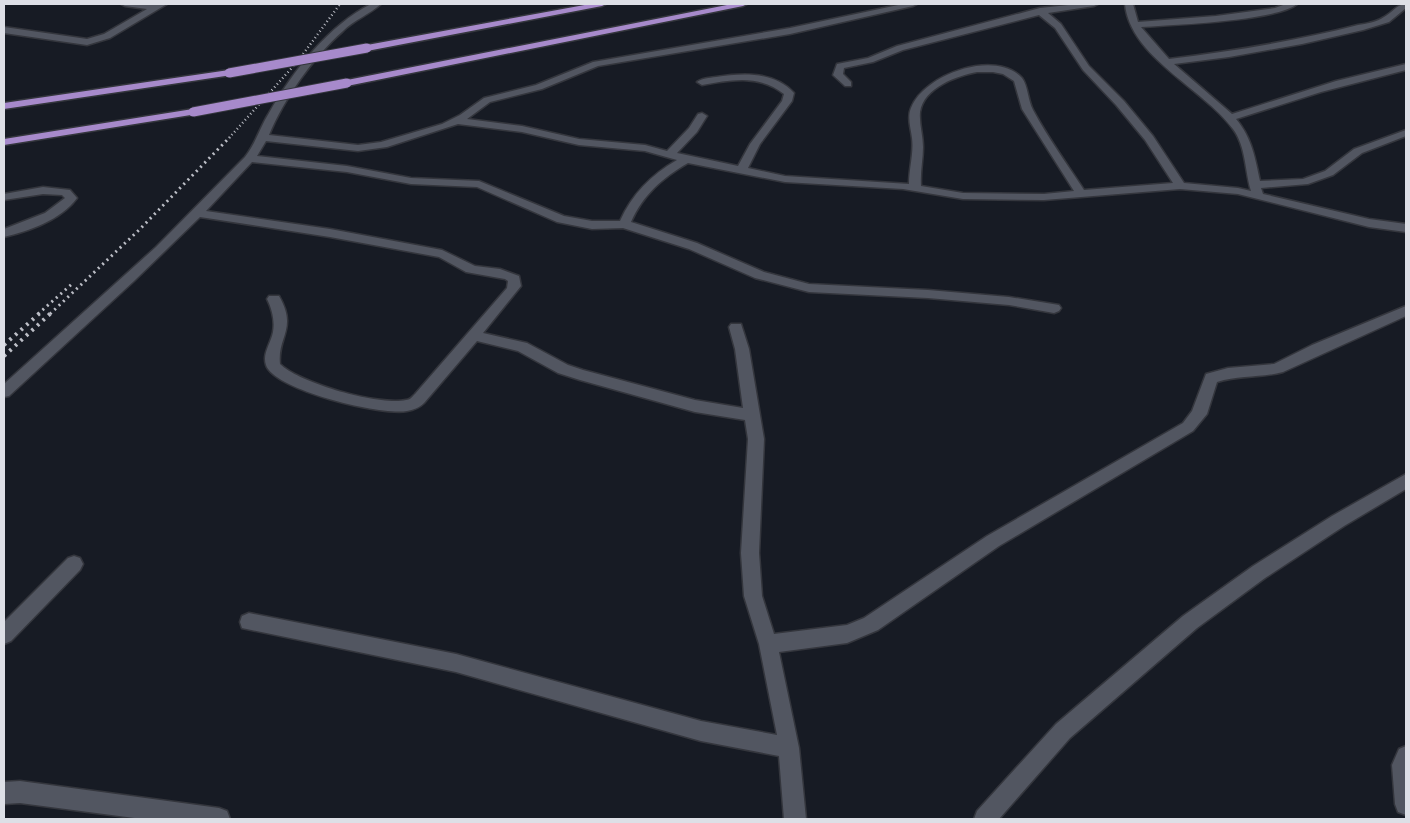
<svg xmlns="http://www.w3.org/2000/svg" width="1410" height="823" viewBox="0 0 1410 823" font-family="Commissioner,sans-serif">
  <rect width="100%" height="100%" fill="#171b24"/>
  <g fill="none" stroke-linecap="round" stroke-linejoin="round">
    <defs>
      <g id="minor">
        <path d="M 121,4 L 167,4 L 110,38 L 87,45 L 4,33 L 4,27 L 87,39 L 104,34 L 147,9 L 125,6 Z"/>
        <path d="M 371,4 L 381,4 C 370,14 354,20 343,31 C 313,57 284,99 269,135 L 358,145 L 381,142 L 442,124 L 460,115 L 484,98 L 536,85 L 593,62 L 790,28 L 903,4 L 917,4 L 913,6 L 790,34 L 598,66 L 542,89 L 490,102 L 467,119 L 522,126 L 579,139 L 645,145 L 667,151 L 689,128 L 698,114 L 702,113 L 707,116 L 697,132 L 677,153 L 738,166 L 750,144 L 782,101 L 784,94 C 759,74 731,80 702,85 L 697,82 C 702,78 709,78 716,77 C 742,73 774,71 794,93 L 792,101 L 760,144 L 748,168 L 785,176 L 909,184 C 909,168 914,153 912,138 C 911,129 907,117 911,108 C 924,74 996,49 1022,78 C 1028,86 1028,101 1033,110 C 1048,138 1067,164 1084,190 L 1173,183 L 1145,140 L 1116,105 L 1083,70 L 1055,28 L 1039,15 L 903,50 L 873,62 L 844,68 L 843,74 L 851,82 L 851,86 L 845,86 L 833,75 L 837,64 L 868,58 L 897,46 L 1040,8 L 1078,4 L 1098,4 L 1094,6 L 1048,13 L 1061,24 L 1089,66 L 1124,101 L 1153,136 L 1184,183 L 1238,188 L 1251,191 C 1245,172 1246,146 1233,129 C 1203,88 1130,57 1125,4 L 1133,4 L 1138,22 L 1216,16 L 1275,8 L 1286,4 L 1297,4 C 1277,21 1171,25 1141,27 L 1169,59 C 1233,51 1296,41 1358,25 C 1366,24 1377,22 1384,17 C 1392,13 1397,4 1406,4 L 1406,8 L 1389,22 L 1363,30 L 1302,44 L 1229,57 L 1174,64 L 1232,114 L 1336,81 L 1406,64 L 1406,70 L 1321,92 L 1236,119 C 1252,138 1255,158 1260,181 L 1303,179 L 1325,171 L 1354,149 L 1406,130 L 1406,136 L 1362,153 L 1333,175 L 1308,184 L 1261,188 L 1263,194 L 1369,219 L 1406,224 L 1406,232 L 1369,227 L 1238,194 L 1180,189 L 1044,200 L 963,199 L 903,189 L 785,182 L 688,163 C 662,178 643,195 631,222 L 697,243 L 764,272 L 809,284 L 928,290 L 1009,297 L 1059,305 L 1061,308 L 1059,311 L 1054,313 L 1009,305 L 928,298 L 809,292 L 755,278 L 689,249 L 623,228 L 592,229 L 557,222 L 477,187 L 411,184 L 347,172 L 252,162 L 206,211 L 330,229 L 442,250 L 475,266 L 500,269 L 519,276 L 521,286 L 483,333 L 527,343 L 568,365 L 583,370 L 695,400 L 743,408 L 735,349 L 729,327 L 731,324 L 741,324 L 749,349 L 764,439 L 759,553 L 762,596 L 774,634 L 847,625 L 864,618 L 987,536 L 1183,423 L 1192,411 L 1206,374 L 1228,368 L 1274,364 L 1312,345 L 1406,306 L 1406,316 L 1283,372 C 1261,378 1239,375 1217,382 L 1207,414 L 1193,431 L 999,546 L 878,630 L 847,643 L 779,652 L 799,748 L 806,819 L 784,819 L 779,756 L 701,741 L 456,672 L 242,628 L 240,622 L 242,616 L 249,613 L 456,654 L 701,721 L 777,735 L 759,644 L 744,596 L 741,553 L 748,439 L 745,420 L 695,412 L 580,380 L 558,373 L 518,351 L 477,341 L 424,403 C 419,408 413,410 407,411 C 382,416 274,390 266,365 C 262,354 271,343 273,332 C 275,321 272,309 267,299 L 269,296 L 279,296 C 298,329 277,337 280,364 C 299,383 379,406 406,400 C 410,400 412,397 415,394 L 507,288 L 508,281 L 505,279 L 466,272 L 439,257 L 330,237 L 200,217 L 134,281 L 9,396 L 4,397 L 4,384 L 156,247 L 245,157 C 256,143 260,127 269,113 C 292,72 329,25 371,4 ZM 977,72 L 993,72 L 1003,74 L 1014,81 L 1022,109 L 1074,191 L 1044,194 L 963,193 L 921,186 C 920,172 923,160 923,147 C 923,135 919,124 920,112 C 924,87 957,76 977,72 ZM 458,124 L 522,132 L 579,145 L 645,151 L 677,160 C 651,175 632,194 620,221 L 592,221 L 564,216 L 479,181 L 411,178 L 347,166 L 257,156 L 266,141 L 358,151 L 387,147 Z"/>
        <path d="M 43,187 L 70,190 L 77,198 C 61,220 29,231 4,237 L 4,229 L 45,213 L 65,198 L 62,195 L 43,194 L 4,200 L 4,194 Z"/>
        <path d="M 1406,474 L 1406,489 L 1344,526 L 1265,578 L 1197,628 L 1070,738 L 999,819 L 974,819 L 977,811 L 1056,724 L 1183,616 L 1253,566 L 1332,516 Z"/>
        <path d="M 74,556 L 80,558 L 83,564 L 80,570 L 11,641 L 4,644 L 4,622 L 68,558 Z"/>
        <path d="M 1406,746 L 1406,815 L 1398,812 L 1395,804 L 1392,765 L 1399,749 Z"/>
        <path d="M 20,781 L 219,808 L 227,811 L 230,819 L 142,819 L 20,803 L 4,804 L 4,782 Z"/>
      </g>
      <g id="highway">
        <path d="M 590,4 L 606,4 L 602,6 L 367,51 L 362,48 L 367,45 Z"/>
        <path d="M 732,4 L 747,4 L 743,6 L 347,86 L 342,83 L 347,80 Z"/>
        <path d="M 229,70 L 234,73 L 232,75 L 4,109 L 4,103 Z"/>
        <path d="M 193,109 L 197,110 L 197,114 L 4,145 L 4,139 Z"/>
      </g>
    </defs>
    <use href="#minor" stroke="#34363d" stroke-width="3"/>
    <use href="#highway" stroke="#34363d" stroke-width="3"/>
    <use href="#minor" fill="#525661" fill-rule="evenodd"/>
    <use href="#highway" fill="#a78acb" fill-rule="evenodd"/>
    <path stroke="#bcbec6" stroke-width="2.5" stroke-dasharray="1 3" stroke-linecap="butt" d="M 229,138 L 298,61 L 340,4"/>
    <g stroke="#bcbec6" stroke-width="3" stroke-dasharray="2 4" stroke-linecap="butt">
      <path d="M 38,314 L 73,283"/>
      <path d="M 50,314 L 140,229 L 230,137"/>
    </g>
    <g stroke="#bcbec6" stroke-width="4" stroke-dasharray="2.5 5" stroke-linecap="butt">
      <path d="M 4,345 L 40,313"/>
      <path d="M 4,356 L 51,313"/>
    </g>
    <defs>
      <g id="highway-bridge">
        <path d="M 229,73 L 367,48"/>
        <path d="M 193,112 L 347,83"/>
      </g>
    </defs>
    <use href="#highway-bridge" stroke="#34363d" stroke-width="11" stroke-linecap="butt"/>
    <use href="#highway-bridge" stroke="#a78acb" stroke-width="9"/>
  </g>
  <rect width="1410" height="823" fill="none" stroke="#dddfe6" stroke-width="10"/>
</svg>
